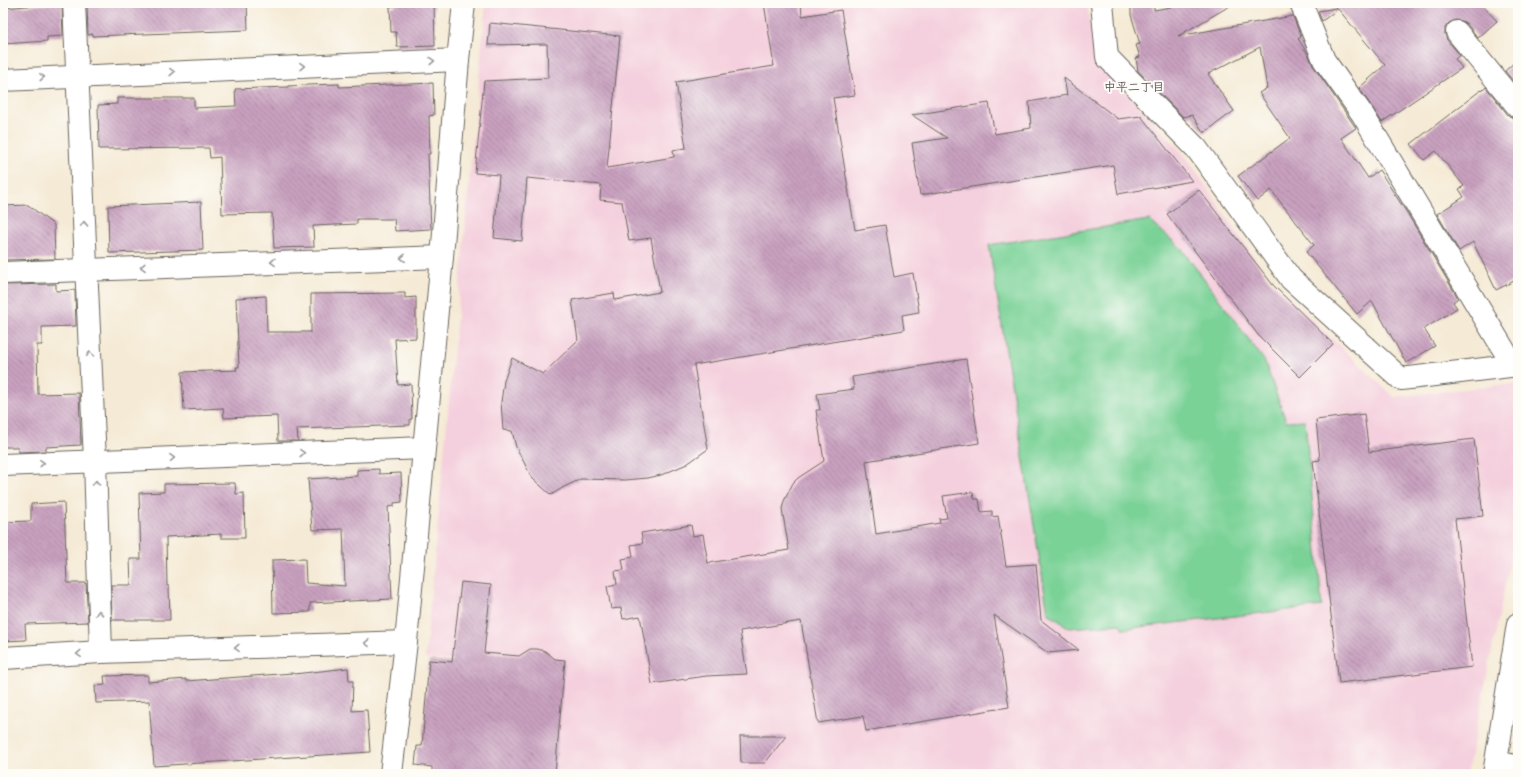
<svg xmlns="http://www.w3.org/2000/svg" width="1521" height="777" viewBox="0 0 1521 777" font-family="Pangolin,'Klee One',sans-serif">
  <defs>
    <pattern id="building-back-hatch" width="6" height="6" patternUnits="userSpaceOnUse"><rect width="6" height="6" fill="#c9a1c0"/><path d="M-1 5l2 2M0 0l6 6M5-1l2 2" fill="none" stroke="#a2829b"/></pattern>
  </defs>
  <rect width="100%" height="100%" fill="#fdfcf7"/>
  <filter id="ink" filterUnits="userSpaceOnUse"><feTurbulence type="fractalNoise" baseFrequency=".025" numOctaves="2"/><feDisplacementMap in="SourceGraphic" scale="8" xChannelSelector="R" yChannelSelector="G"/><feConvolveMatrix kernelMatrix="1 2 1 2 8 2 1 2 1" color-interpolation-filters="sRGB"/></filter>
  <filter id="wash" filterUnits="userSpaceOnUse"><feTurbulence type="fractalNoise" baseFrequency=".012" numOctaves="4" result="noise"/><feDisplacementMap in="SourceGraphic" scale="16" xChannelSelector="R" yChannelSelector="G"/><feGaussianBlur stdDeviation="0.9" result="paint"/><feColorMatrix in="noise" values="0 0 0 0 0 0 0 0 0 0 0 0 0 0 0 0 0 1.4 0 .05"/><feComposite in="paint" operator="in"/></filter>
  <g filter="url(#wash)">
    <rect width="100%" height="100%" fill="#f5ead5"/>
    <path fill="#f4cfdd" d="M 486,3 L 1087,3 L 1094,58 L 1186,157 L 1268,278 L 1394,397 L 1518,383 L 1518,521 L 1467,774 L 489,774 L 497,665 L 425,658 Z"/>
    <path fill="#7ad297" stroke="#4b775a" d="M 1149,220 L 1181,248 L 1264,360 L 1286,421 L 1305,420 L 1322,606 L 1123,629 L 1120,624 L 1069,628 L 1048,613 L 989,245 Z"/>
    <g id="blocks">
      <g fill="url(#building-back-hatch)">
        <path d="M 62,3 L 63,36 L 47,37 L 47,41 L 3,44 L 3,8 Z"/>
        <path d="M 87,3 L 247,3 L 248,30 L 93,36 L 93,34 L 88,35 Z"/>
        <path d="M 396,3 L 434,3 L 435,46 L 397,47 L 396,32 L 391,32 L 390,7 L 396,6 Z"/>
        <path d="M 764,3 L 801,3 L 802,16 L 841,10 L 855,95 L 833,98 L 855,230 L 885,225 L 894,277 L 913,273 L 919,312 L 902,315 L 904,330 L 694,365 L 708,449 L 687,464 L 661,475 L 648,478 L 625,480 L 581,479 L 564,487 L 551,495 L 532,478 L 516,447 L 512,431 L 503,430 L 501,402 L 504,381 L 512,358 L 543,374 L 578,340 L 572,300 L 614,293 L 615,300 L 660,292 L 651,238 L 629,241 L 622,202 L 600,200 L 601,185 L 527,178 L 522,241 L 494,238 L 499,175 L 475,173 L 484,81 L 548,78 L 547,44 L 488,45 L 490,23 L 620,36 L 607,168 L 674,157 L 673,150 L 686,148 L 676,82 L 774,66 Z"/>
        <path d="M 1131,3 L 1154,3 L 1154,10 L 1193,3 L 1235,3 L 1178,36 L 1293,16 L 1301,37 L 1298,39 L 1308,54 L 1314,67 L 1356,128 L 1341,138 L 1368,178 L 1379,170 L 1407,213 L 1458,298 L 1453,302 L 1457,308 L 1424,329 L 1435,346 L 1406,363 L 1372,301 L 1357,314 L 1306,252 L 1314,245 L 1271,190 L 1257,201 L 1238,176 L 1290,138 L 1259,93 L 1267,88 L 1260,47 L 1208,74 L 1234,111 L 1204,133 L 1192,115 L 1183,117 L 1138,71 L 1136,58 L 1140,57 L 1136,45 L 1140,44 L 1131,15 Z"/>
        <path d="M 1333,3 L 1480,3 L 1497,21 L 1478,38 L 1467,24 L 1462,21 L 1455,20 L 1449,23 L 1445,28 L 1445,34 L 1447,40 L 1460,55 L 1455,59 L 1462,68 L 1382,122 L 1359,88 L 1385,65 L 1338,9 L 1322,21 L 1318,11 L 1337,8 Z"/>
        <path d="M 1518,59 L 1518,87 L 1505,71 Z"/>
        <path d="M 1064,78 L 1118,119 L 1141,116 L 1192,181 L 1118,194 L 1113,165 L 920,195 L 912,143 L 947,138 L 912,115 L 989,103 L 995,134 L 1031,128 L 1029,102 L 1067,95 Z"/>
        <path d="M 433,83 L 434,115 L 429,116 L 430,154 L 428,154 L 431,229 L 395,231 L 394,219 L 357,219 L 357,224 L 313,226 L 314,247 L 274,248 L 272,213 L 222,214 L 220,157 L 210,158 L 209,148 L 99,149 L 98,105 L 117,104 L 117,98 L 194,98 L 194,108 L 236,106 L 235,89 L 288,87 L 288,86 L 308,85 L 339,84 L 339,87 Z"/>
        <path d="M 1486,87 L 1508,115 L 1513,118 L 1518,119 L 1518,279 L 1496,290 L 1473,242 L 1459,251 L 1437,214 L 1464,197 L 1459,189 L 1464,186 L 1436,151 L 1424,160 L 1411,144 L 1481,90 L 1482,91 Z"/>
        <path d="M 1199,190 L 1273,285 L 1333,344 L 1300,377 L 1258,335 L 1167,214 Z"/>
        <path d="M 201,202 L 203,250 L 109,253 L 108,206 Z"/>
        <path d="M 28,205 L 54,225 L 55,259 L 3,260 L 3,206 Z"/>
        <path d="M 56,284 L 56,291 L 75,290 L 76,326 L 42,327 L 42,345 L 37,345 L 38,394 L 79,393 L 81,445 L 46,447 L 46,451 L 19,452 L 18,447 L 3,447 L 3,402 L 4,402 L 3,285 Z"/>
        <path d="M 405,293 L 405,298 L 416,297 L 416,338 L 395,339 L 398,385 L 411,384 L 412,419 L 410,419 L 410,425 L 297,429 L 298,441 L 278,441 L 277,416 L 224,418 L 223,408 L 184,410 L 182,372 L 237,370 L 236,367 L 239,367 L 236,298 L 266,296 L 267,332 L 311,332 L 311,294 Z"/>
        <path d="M 966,359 L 979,443 L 866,461 L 876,534 L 940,523 L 939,519 L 947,518 L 943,496 L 973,492 L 974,499 L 979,499 L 981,512 L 992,511 L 992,517 L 998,516 L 1006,566 L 1036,564 L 1041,620 L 1079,650 L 1048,653 L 994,615 L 1009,707 L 866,731 L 863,716 L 818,723 L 801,621 L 740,631 L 747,674 L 706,676 L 652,684 L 640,616 L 623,619 L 621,608 L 611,609 L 607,586 L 617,584 L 615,571 L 624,570 L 622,559 L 633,557 L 631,545 L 643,543 L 641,533 L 691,525 L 693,536 L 703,534 L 708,563 L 789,550 L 782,509 L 784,501 L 793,483 L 798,478 L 824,461 L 816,410 L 820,410 L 817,394 L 854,389 L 852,377 Z"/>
        <path d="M 1364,414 L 1369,452 L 1474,439 L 1483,516 L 1455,519 L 1472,667 L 1339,683 L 1313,461 L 1320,460 L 1316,420 Z"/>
        <path d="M 379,469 L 379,474 L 401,473 L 402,502 L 394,503 L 394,506 L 388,507 L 392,599 L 310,603 L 310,612 L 273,613 L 272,560 L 305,559 L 306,583 L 345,586 L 343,529 L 312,530 L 308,479 L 357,476 L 357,470 Z"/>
        <path d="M 235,483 L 236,494 L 244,493 L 245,538 L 221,538 L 221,534 L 166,537 L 167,586 L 169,586 L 170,620 L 112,620 L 111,585 L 131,585 L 130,559 L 141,559 L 139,493 L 164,492 L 164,484 Z"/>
        <path d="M 64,502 L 67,583 L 86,583 L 88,622 L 25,624 L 26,640 L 3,641 L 3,522 L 31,521 L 31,504 Z"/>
        <path d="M 461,582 L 491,585 L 484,653 L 519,656 L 530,649 L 537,649 L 545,651 L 555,659 L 565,660 L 555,774 L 432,774 L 432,767 L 415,765 L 417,746 L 422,746 L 429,660 L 452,662 Z"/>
        <path d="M 348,668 L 349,681 L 353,681 L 352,711 L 367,710 L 370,752 L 154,766 L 149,701 L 96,703 L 95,686 L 105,685 L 104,676 L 148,675 L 148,682 L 186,679 L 186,681 L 293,673 L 294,674 Z"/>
        <path d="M 740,736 L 786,736 L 765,763 L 741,763 Z"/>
      </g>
    </g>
  </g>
  <g filter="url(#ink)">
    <use href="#blocks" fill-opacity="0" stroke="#68645d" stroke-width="1"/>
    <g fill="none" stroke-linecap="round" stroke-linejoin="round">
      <defs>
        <g id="street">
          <path d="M 74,3 L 95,461 L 101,652"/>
          <path d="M 1102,3 L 1107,57 L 1197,149 L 1291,279 L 1401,379 L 1518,365"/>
          <path d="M 1301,3 L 1324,60 L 1363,115 L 1513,365"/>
          <path d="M 1457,32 L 1518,107"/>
          <path d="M 3,80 L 458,60"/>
          <path d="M 3,273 L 442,257"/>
          <path d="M 3,465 L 424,448"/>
          <path d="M 3,658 L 101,652 L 406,642"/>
          <path d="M 1497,762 L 1518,767"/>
          <path d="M 391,774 L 406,642 L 442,257 L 458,60 L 464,3"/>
          <path d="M 1494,774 L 1518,624"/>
        </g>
      </defs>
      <use href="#street" stroke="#68645d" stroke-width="24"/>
      <use href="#street" stroke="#fff" stroke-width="22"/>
    </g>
    <defs><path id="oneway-chevron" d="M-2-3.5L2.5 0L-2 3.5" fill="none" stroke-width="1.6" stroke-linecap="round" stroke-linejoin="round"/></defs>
    <g stroke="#999">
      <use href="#oneway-chevron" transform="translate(432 61) rotate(-2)"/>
      <use href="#oneway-chevron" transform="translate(302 66) rotate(-2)"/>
      <use href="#oneway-chevron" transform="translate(172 72) rotate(-2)"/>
      <use href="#oneway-chevron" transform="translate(42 77) rotate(-3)"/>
      <use href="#oneway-chevron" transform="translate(84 224) rotate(-92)"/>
      <use href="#oneway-chevron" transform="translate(403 258) rotate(178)"/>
      <use href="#oneway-chevron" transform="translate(273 262) rotate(178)"/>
      <use href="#oneway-chevron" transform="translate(143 267) rotate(178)"/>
      <use href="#oneway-chevron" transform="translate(90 354) rotate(-93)"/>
      <use href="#oneway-chevron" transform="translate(302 453) rotate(-2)"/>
      <use href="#oneway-chevron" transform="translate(172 458) rotate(-2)"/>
      <use href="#oneway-chevron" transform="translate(42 463) rotate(-3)"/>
      <use href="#oneway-chevron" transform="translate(96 483) rotate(-92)"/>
      <use href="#oneway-chevron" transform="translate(99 613) rotate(-92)"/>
      <use href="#oneway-chevron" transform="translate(367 643) rotate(178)"/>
      <use href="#oneway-chevron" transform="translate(237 648) rotate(178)"/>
      <use href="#oneway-chevron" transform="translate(79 654) rotate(177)"/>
    </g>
  </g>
  <g text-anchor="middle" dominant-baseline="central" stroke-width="4" stroke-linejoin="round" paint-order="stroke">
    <g font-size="12" font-weight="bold" fill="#594b55" stroke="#fdfcf7">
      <text x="1134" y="87">中平二丁目</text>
    </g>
  </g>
  <rect width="1521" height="777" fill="none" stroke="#fdfcf7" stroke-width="16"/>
</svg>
